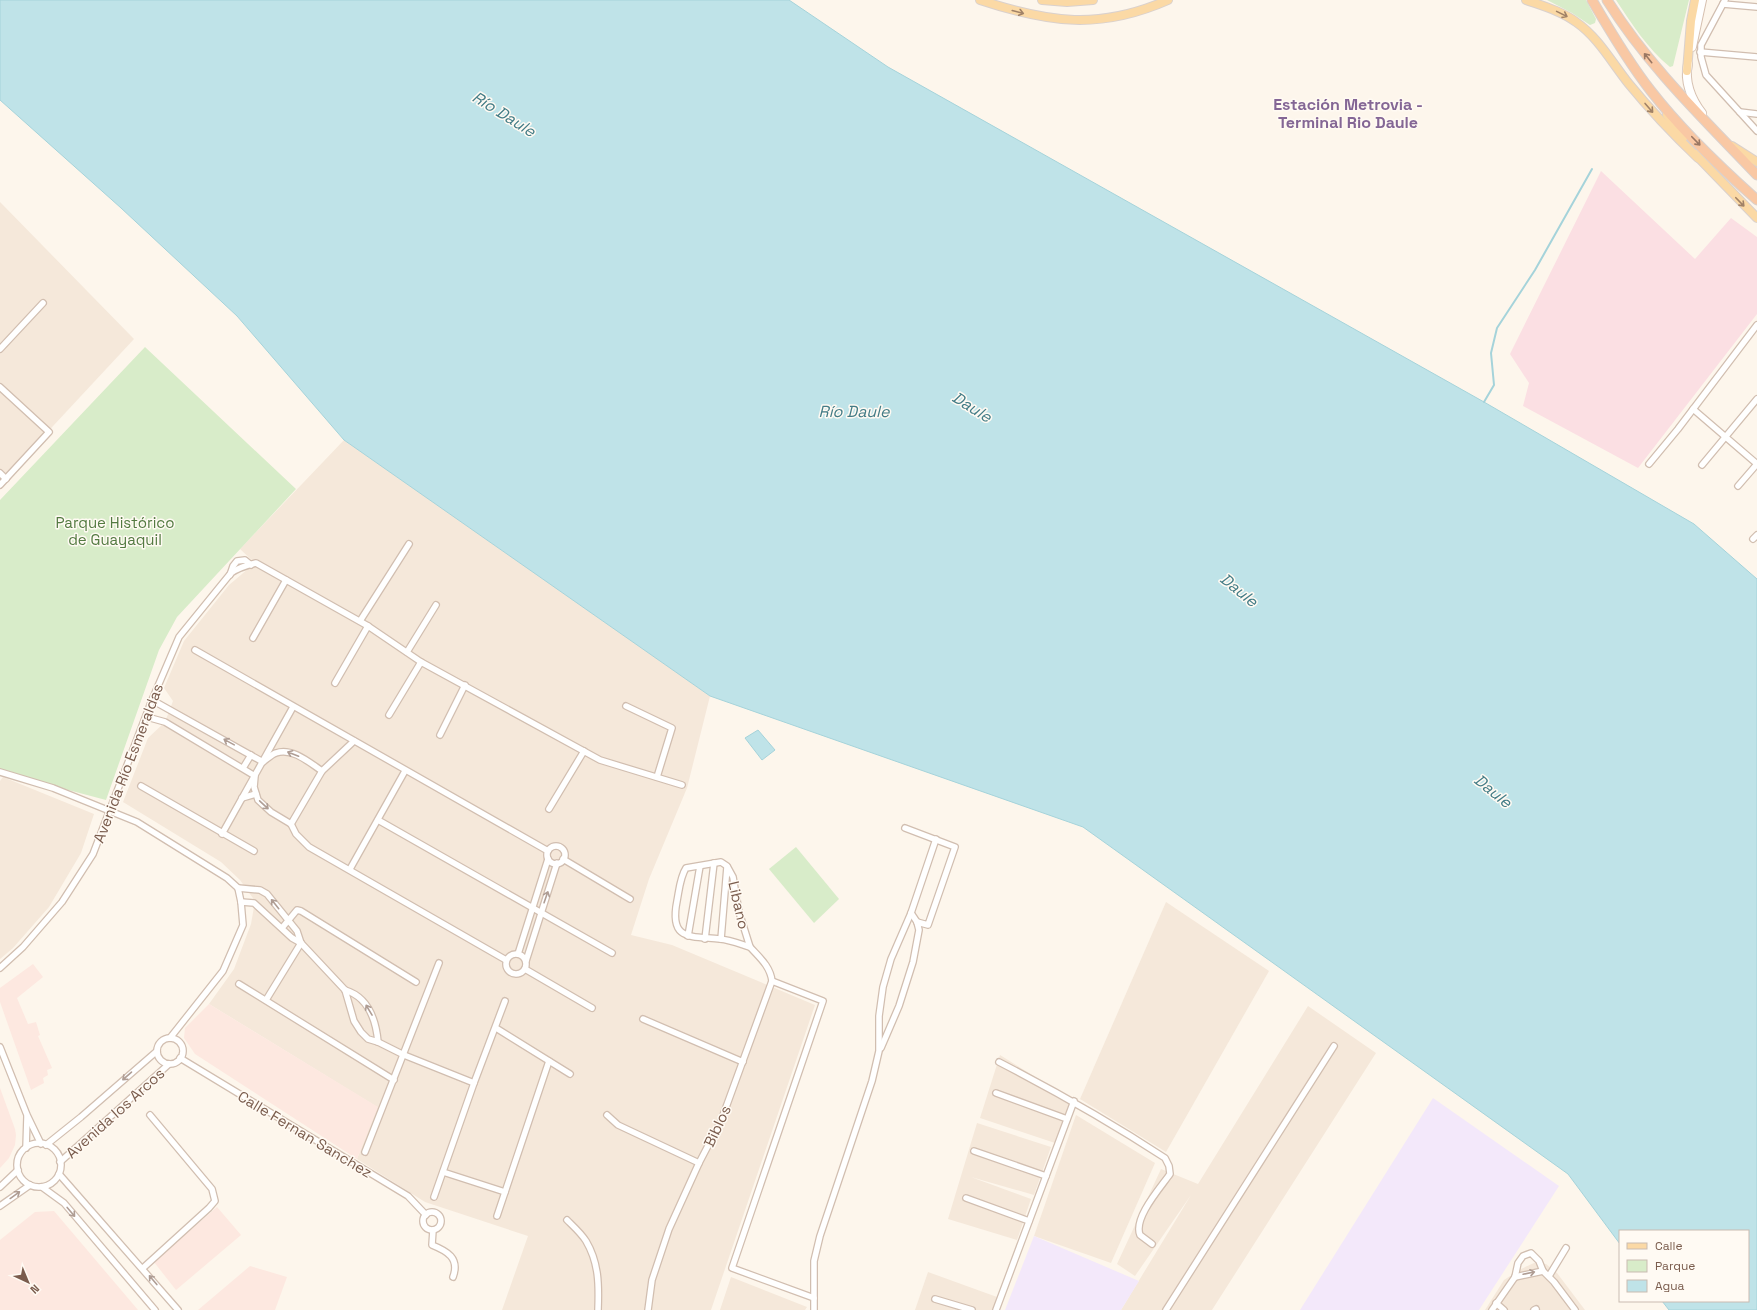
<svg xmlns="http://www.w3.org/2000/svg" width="1757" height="1310" viewBox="0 0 1757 1310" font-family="'Space Grotesk',sans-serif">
  <rect width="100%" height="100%" fill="#fdf6ec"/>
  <g fill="#f5e8da">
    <path d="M 0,202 L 134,339 L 0,483 Z"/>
    <path d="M 344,440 L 710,696 L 687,788 L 649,879 L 631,935 L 672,945 L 815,1005 L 711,1310 L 502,1310 L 528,1236 L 425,1202 L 357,1159 L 377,1107 L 209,1004 L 234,969 L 251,924 L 255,901 L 240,880 L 221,862 L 123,802 L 148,738 L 165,722 L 170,709 L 173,701 L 164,688 L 184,641 L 229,585 L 255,563 L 240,549 Z"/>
    <path d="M 3,777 L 94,814 L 81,853 L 49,907 L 13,948 L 0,959 L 0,781 Z"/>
    <path d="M 1166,902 L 1269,971 L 1166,1152 L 1080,1099 Z"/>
    <path d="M 1308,1006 L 1376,1053 L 1212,1310 L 1121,1310 L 1191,1195 L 1135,1276 L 1117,1264 L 1161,1169 L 1198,1184 Z"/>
    <path d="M 1000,1055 L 1071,1099 L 1055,1143 L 980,1118 Z"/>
    <path d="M 1076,1115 L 1155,1163 L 1111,1263 L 1034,1236 Z"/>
    <path d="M 977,1123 L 1051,1147 L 1034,1195 L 971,1177 L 1031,1199 L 1017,1240 L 948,1219 Z"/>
    <path d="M 1534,1263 L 1546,1264 L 1557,1273 L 1585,1310 L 1485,1310 L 1504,1280 L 1521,1269 Z"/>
    <path d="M 928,1272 L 997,1297 L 993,1310 L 915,1310 Z"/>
    <path d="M 731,1277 L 807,1307 L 805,1310 L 720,1310 Z"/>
  </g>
  <g fill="#fde8e0">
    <path d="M 33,964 L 43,977 L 17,998 L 28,1024 L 36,1022 L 40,1035 L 38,1036 L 52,1068 L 47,1070 L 48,1075 L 43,1078 L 44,1083 L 31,1090 L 0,1002 L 0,988 Z"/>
    <path d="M 209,1004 L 378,1107 L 357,1159 L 195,1054 L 184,1038 L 185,1028 Z"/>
    <path d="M 0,1088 L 15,1129 L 16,1135 L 15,1145 L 9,1158 L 0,1168 Z"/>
    <path d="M 217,1207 L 241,1235 L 176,1290 L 154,1262 Z"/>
    <path d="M 54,1211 L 138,1310 L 0,1310 L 0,1240 L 35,1212 Z"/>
    <path d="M 250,1266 L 287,1277 L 275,1310 L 198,1310 Z"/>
  </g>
  <g fill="#f3e8fa">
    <path d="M 1433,1098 L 1559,1186 L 1479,1310 L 1300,1310 Z"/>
    <path d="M 1034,1236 L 1139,1281 L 1121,1310 L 1005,1310 Z"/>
  </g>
  <path fill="#fbdfe3" d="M 1601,171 L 1695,259 L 1731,218 L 1757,237 L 1757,314 L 1638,468 L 1523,406 L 1529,383 L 1510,354 Z"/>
  <g fill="#d8ecc9">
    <path d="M 1547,0 L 1586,0 L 1596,19 L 1595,23 L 1590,25 L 1572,13 Z"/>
    <path d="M 1616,0 L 1689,0 L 1673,66 L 1670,67 C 1647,48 1632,24 1616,0 Z"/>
    <path d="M 145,347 L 296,489 L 177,617 L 159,650 L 106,800 L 0,772 L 0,500 Z"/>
    <path d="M 796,847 L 839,899 L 814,923 L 769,869 Z"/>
  </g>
  <g fill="#bfe3e8" stroke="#a5d3da">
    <path d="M 0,0 L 789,0 L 888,67 L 1484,402 L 1694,524 L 1757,579 L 1757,1310 L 1669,1310 L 1662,1301 L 1748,1301 L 1748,1231 L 1620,1231 L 1620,1244 L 1568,1174 L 1083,827 L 710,696 L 344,440 L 237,316 L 121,208 L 0,100 Z"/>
    <path d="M 758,730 L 775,750 L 762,760 L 745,738 Z"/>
  </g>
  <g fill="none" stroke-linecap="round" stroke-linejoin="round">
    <path stroke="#a5d3da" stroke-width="2" d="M 1484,402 L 1494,385 L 1491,353 L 1497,328 L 1535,270 L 1592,169"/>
    <defs>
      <g id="minor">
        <path d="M 1725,0 L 1701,45 L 1701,57 L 1706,75 L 1757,131"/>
        <path d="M 1723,4 L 1757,7"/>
        <path d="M 1700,52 L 1757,57"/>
        <path d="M 1740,112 L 1757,114"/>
        <path d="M 0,349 L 43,303"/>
        <path d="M 0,387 L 49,432 L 0,485"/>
        <path d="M 1693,409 L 1757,464"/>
        <path d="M 1649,464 L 1678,429 L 1757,325"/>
        <path d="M 1702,465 L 1757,399"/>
        <path d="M 0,473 L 6,479"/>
        <path d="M 1738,486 L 1757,464"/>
        <path d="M 1753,539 L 1757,535"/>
        <path d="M 230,575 L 233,566 L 237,561 L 245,560 L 251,565"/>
        <path d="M 360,621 L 409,544"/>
        <path d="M 253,638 L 286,580"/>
        <path d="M 195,650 L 548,851"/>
        <path d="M 407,652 L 436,605"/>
        <path d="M 335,683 L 368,626"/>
        <path d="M 152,700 L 263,762 C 267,759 272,754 276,753 C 292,747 310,763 322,771"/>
        <path d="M 626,706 L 672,728 L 657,777"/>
        <path d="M 389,715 L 421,662"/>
        <path d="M 147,717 L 165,722 L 255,776 L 254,787 L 258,800 L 271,812 L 291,824 L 296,834 L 309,847 L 506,960"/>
        <path d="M 440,735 L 465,685"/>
        <path d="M 243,768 L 251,755"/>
        <path d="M 0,772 L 53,788 L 137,822 L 227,878 L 238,888 L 241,902 L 243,925 L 223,971 L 170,1038"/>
        <path d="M 141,786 L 254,851"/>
        <path d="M 242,798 L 256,794"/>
        <path d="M 549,809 L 584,751"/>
        <path d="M 378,820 L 612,953"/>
        <path d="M 291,824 L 322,771 L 354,741"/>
        <path d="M 905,828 L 955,847 L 928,925 L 917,922"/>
        <path d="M 222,834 L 293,707"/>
        <circle cx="556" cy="855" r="9"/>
        <path d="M 563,859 L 630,899"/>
        <path d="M 721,862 L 727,866 L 733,877 L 739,912 L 750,947 C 740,944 730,940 720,939 C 690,936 669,941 677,901 C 679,891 680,877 686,868 Z"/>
        <path d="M 350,869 L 405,771"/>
        <path d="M 238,888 L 260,890 L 267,894 L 297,931 L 301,943"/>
        <path d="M 241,902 L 254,903 L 292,938 L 301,943 L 345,990 L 354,1021 L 361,1032 L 368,1039 L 378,1042 L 404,1055 L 474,1083"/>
        <path d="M 282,928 L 297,910 L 301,911 L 416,982"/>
        <path d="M 688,936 L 700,866"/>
        <path d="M 705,939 L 714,863"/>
        <path d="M 721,939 L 727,867"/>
        <circle cx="516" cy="964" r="10"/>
        <path d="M 518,954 L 548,859"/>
        <path d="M 526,961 L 557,863"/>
        <path d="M 0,968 L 23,947 L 62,902 L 93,854 L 152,700 L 179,637 L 231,573 C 238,568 248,565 256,563 L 368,626 L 421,662 L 600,760 L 682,785"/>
        <path d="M 525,969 L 592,1008"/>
        <path d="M 772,981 L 823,1001 L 732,1268 L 814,1298 L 814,1310"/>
        <path d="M 239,984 L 394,1080"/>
        <path d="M 345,990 C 368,997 376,1020 378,1042"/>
        <path d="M 266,1000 L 301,943"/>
        <path d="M 643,1019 L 743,1062"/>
        <path d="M 496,1028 L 570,1074"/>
        <circle cx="170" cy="1051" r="13"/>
        <path d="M 0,1047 L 27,1115 L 41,1144"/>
        <path d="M 881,1048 L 899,1006 L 913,962 L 919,930 L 917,922 L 911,913"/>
        <path d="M 180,1058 L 408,1196 L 426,1215"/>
        <path d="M 999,1062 C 1057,1092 1110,1122 1165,1158 L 1169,1166 L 1170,1174 C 1161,1187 1133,1218 1140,1235 L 1152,1244"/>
        <path d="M 996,1093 L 1067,1119"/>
        <path d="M 607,1115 L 618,1125 L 699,1163"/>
        <circle cx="39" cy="1165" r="22"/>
        <path d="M 46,1145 L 81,1117 L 157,1051"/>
        <path d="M 26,1148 L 27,1117"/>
        <path d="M 974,1151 L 1046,1176"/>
        <path d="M 365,1152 L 439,963"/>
        <path d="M 60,1162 L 169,1064"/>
        <path d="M 443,1172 L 505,1192"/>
        <path d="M 59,1174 L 178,1310"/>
        <path d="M 0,1187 L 18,1170"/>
        <path d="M 42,1187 L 64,1203 L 155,1310"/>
        <path d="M 434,1197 L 474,1083 L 505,1001"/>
        <path d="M 966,1198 L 1029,1221"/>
        <path d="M 0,1206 L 30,1185"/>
        <circle cx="432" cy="1221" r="9"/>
        <path d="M 497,1216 L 549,1061"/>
        <path d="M 567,1220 C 573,1226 581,1233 586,1241 C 599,1263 599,1285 598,1310"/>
        <path d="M 433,1230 L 432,1245 C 447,1251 460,1258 453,1277"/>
        <path d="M 143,1268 L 209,1208 L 215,1201 L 212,1189 L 150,1115"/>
        <path d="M 1549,1276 L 1566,1248"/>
        <path d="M 1515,1277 L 1543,1271"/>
        <path d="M 814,1298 L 814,1261 L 820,1236 L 872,1081 L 879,1051 L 879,1016 L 883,987 L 891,959 L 911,913 L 936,839"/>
        <path d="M 935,1299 L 972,1310"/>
        <path d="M 1496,1303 L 1504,1310"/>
        <path d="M 648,1310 L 652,1280 L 669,1229 L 699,1163 L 721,1121 L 772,981 C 770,966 760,958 750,947"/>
        <path d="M 996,1310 L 1074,1101"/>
        <path d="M 1166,1310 L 1334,1046"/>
        <path d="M 1492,1310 L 1515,1277 L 1518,1263 L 1523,1256 L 1531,1253 L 1539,1261 L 1543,1271 L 1554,1282 L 1575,1310"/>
        <path d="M 1534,1310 L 1536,1309"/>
      </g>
      <g id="secondary">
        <path d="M 1692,47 L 1702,0"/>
        <path d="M 1688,64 C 1684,81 1691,99 1702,113"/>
      </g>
      <g id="primary">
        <path d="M 980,0 C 1049,23 1100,30 1168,0"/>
        <path d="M 1042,0 L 1067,2 L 1093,0"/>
        <path d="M 1526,0 C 1543,6 1561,11 1576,22 C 1599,38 1612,63 1629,84 C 1651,111 1674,135 1698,158"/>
        <path d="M 1687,71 L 1691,21 L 1695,0"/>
        <path d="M 1667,115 L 1683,138"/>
        <path d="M 1732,146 L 1757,162"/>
        <path d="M 1695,154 L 1757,218"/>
      </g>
      <g id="trunk">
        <path d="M 1592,0 C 1610,31 1629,63 1651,91 C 1682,131 1720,167 1757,200"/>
        <path d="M 1607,0 C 1649,67 1703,118 1757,175"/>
      </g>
    </defs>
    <use href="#minor" stroke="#d1beb0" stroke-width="8"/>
    <use href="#secondary" stroke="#d6c0b0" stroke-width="10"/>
    <use href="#primary" stroke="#dad1cd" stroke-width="10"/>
    <use href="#trunk" stroke="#dad1cd" stroke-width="11"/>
    <use href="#minor" stroke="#fff" stroke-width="5.5"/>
    <use href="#secondary" stroke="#fff" stroke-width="8"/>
    <use href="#primary" stroke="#fbd9a5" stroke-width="8"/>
    <use href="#trunk" stroke="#f9c8a4" stroke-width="9"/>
  </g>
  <defs><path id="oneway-shaft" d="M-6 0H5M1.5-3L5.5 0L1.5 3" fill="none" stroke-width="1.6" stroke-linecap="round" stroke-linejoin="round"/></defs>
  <g stroke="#a18267">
    <use href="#oneway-shaft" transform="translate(1018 12) rotate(15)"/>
    <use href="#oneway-shaft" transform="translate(1562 14) rotate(26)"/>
    <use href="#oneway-shaft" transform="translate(1649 108) rotate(49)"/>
    <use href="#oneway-shaft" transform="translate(1740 202) rotate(46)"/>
  </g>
  <g stroke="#9a7763">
    <use href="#oneway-shaft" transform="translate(1648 58) rotate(-129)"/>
    <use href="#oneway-shaft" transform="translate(1696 141) rotate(46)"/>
  </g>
  <g stroke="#af9d94">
    <use href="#oneway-shaft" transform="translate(229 742) rotate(-151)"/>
    <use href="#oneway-shaft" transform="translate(293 754) rotate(-159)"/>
    <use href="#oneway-shaft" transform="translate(264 805) rotate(43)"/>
    <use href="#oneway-shaft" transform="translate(546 897) rotate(-71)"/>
    <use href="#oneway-shaft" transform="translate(275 904) rotate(-129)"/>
    <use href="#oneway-shaft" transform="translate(369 1010) rotate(-121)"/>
    <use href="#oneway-shaft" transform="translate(127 1076) rotate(139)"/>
    <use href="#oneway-shaft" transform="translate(15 1195) rotate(-36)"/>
    <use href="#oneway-shaft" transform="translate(71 1212) rotate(50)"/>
    <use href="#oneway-shaft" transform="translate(1529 1273) rotate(-12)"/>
    <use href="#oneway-shaft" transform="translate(153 1280) rotate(-130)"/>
  </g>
  <g text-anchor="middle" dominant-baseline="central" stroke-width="3" stroke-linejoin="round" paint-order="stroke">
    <g font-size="15" fill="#537a41" stroke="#fffaf3">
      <text x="115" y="522">Parque Histórico<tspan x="115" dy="17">de Guayaquil</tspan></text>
    </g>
    <g font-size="15" fill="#7a5c4d" stroke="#fffaf3">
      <text transform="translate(128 763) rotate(-69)">Avenida Río Esmeraldas</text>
      <text transform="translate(739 905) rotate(77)">Libano</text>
      <text transform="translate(115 1113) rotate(-42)">Avenida los Arcos</text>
      <text transform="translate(717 1126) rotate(-65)">Biblos</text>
      <text transform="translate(305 1134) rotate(31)">Calle Fernan Sanchez</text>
    </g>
    <g font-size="16" font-weight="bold" fill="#846695" stroke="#fffaf3">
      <text x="1348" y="104">Estación Metrovia -<tspan x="1348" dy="18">Terminal Rio Daule</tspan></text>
    </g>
    <g font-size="16" font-style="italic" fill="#437c86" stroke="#fffaf3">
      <text transform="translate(504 114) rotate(32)">Río Daule</text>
      <text transform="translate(972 407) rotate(32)">Daule</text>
      <text x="854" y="411">Río Daule</text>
      <text transform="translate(1239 590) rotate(39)">Daule</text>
      <text transform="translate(1493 791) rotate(39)">Daule</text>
    </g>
  </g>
  <rect x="1619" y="1230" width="130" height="72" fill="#fffaf3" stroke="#cabbb1"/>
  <rect x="1627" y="1243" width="20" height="6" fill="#fbd9a5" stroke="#cabbb1"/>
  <text x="1655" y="1250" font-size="12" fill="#7a5c4d">Calle</text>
  <rect x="1627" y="1260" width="20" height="12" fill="#d8ecc9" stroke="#cabbb1"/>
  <text x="1655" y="1270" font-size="12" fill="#7a5c4d">Parque</text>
  <rect x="1627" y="1280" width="20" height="12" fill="#bfe3e8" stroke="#cabbb1"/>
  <text x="1655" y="1290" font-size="12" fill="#7a5c4d">Agua</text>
  <g transform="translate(28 1282) rotate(136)" stroke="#fffaf3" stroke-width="3" paint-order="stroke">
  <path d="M0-3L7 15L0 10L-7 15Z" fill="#7a5c4d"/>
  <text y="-6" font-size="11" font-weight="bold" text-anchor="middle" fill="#7a5c4d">N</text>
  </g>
</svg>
